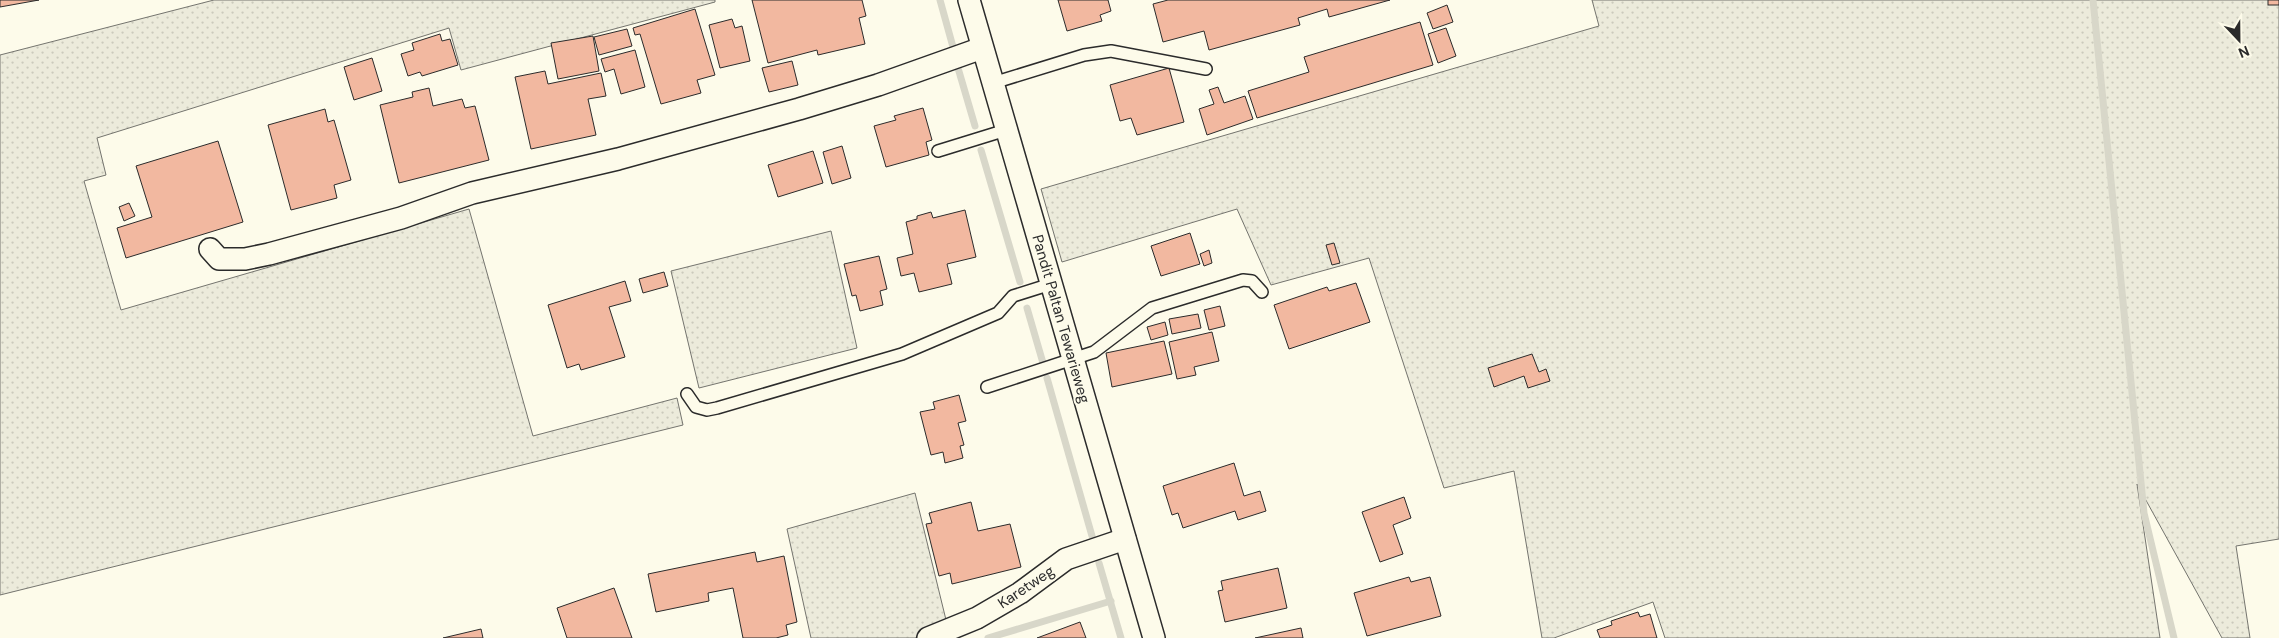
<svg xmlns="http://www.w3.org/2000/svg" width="2279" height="638" viewBox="0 0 2279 638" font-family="'DM Sans',sans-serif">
  <defs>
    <pattern id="green-dots" width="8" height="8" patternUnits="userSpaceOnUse" patternTransform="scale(1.25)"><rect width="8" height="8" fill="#ecebdb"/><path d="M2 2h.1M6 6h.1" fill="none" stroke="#cbcabc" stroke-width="1.8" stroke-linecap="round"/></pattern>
  </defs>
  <rect width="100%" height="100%" fill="#fdfbea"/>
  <g fill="url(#green-dots)" stroke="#74746e">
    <path d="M 214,0 L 715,0 L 715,2 L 461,70 L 449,28 L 97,138 L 106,175 L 84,181 L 121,310 L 469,209 L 533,436 L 677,398 L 683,425 L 0,595 L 0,55 Z"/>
    <path d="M 1592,0 L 2279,0 L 2279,539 L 2236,546 L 2250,638 L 2222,638 L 2137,484 L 2160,638 L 1665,638 L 1653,602 L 1554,638 L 1542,638 L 1514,471 L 1444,488 L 1369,258 L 1271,285 L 1237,209 L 1062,262 L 1041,189 L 1599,26 Z"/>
    <path d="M 831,231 L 857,348 L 699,388 L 671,271 Z"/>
    <path d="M 915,493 L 947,624 L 915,638 L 811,638 L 787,529 Z"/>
  </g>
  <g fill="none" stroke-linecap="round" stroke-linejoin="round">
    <g stroke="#d8d7c9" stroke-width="7">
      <path d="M 940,0 L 953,47"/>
      <path d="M 2093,0 L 2144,513 L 2174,638"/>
      <path d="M 958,68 L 975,126"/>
      <path d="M 981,150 L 1020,282"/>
      <path d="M 1027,308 L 1043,363"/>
      <path d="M 1047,378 L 1092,536"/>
      <path d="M 1099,563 L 1121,638"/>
      <path d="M 988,638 L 1111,601"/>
    </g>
  </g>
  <g fill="#f2b8a0" stroke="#2b2b2b">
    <path d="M 0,0 L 39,0 L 0,7 Z"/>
    <path d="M 752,0 L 862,0 L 866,16 L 859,18 L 865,44 L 818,55 L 817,50 L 768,63 Z"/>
    <path d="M 1058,0 L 1108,0 L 1111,11 L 1100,15 L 1102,21 L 1067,31 Z"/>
    <path d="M 1168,0 L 1390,0 L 1329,17 L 1327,9 L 1298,18 L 1300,25 L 1209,50 L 1204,31 L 1163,42 L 1153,4 Z"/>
    <rect x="2268" y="0" width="11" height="5"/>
    <path d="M 1447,5 L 1453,22 L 1433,29 L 1427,13 Z"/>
    <path d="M 695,9 L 715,75 L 697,80 L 701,93 L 661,104 L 640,34 L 635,35 L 633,28 Z"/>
    <path d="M 732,19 L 735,28 L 742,26 L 750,61 L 720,68 L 709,25 Z"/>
    <path d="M 1420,22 L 1433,65 L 1257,118 L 1248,91 L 1309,72 L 1304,57 Z"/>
    <path d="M 1446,28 L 1456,56 L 1438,63 L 1428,34 Z"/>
    <path d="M 627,29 L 632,46 L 599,55 L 594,37 Z"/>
    <path d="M 440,34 L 442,41 L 450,39 L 458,65 L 422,76 L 420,72 L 408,76 L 401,54 L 414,50 L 412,43 Z"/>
    <path d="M 593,36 L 599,71 L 558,79 L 551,43 Z"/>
    <path d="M 635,50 L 645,87 L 621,94 L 614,69 L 605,72 L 601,59 Z"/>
    <path d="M 372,58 L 382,91 L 354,100 L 344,67 Z"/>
    <path d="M 792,61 L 798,85 L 769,92 L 762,68 Z"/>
    <path d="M 1169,68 L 1184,122 L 1137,135 L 1131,118 L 1120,121 L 1110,85 Z"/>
    <path d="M 545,71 L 548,84 L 601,73 L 606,96 L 588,99 L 596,135 L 531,149 L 515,77 Z"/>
    <path d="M 1218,87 L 1224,103 L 1245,96 L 1253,119 L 1207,135 L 1199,109 L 1214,104 L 1209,90 Z"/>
    <path d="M 429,88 L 433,106 L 462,99 L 465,108 L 475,106 L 489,160 L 399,183 L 380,105 L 413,97 L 412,92 Z"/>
    <path d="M 923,108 L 932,140 L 926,142 L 929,155 L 886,167 L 874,126 L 896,120 L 894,116 Z"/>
    <path d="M 325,109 L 328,122 L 334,120 L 351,180 L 334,185 L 337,198 L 291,210 L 268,125 Z"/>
    <path d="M 218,141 L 243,222 L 126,258 L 117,228 L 152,217 L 136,166 Z"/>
    <path d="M 842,146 L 851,178 L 832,184 L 823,152 Z"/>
    <path d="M 813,151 L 823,183 L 778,197 L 768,165 Z"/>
    <path d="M 129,203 L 135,216 L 124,221 L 119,207 Z"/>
    <path d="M 965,210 L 976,257 L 947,264 L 952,284 L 919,292 L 914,273 L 901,276 L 897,258 L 913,254 L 906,222 L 917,219 L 917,216 L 931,212 L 933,218 Z"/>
    <path d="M 1190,233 L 1200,264 L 1161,276 L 1151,246 Z"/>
    <path d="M 1334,243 L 1340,263 L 1332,265 L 1326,245 Z"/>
    <path d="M 1209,250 L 1212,263 L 1204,266 L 1200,254 Z"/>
    <path d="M 879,256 L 887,289 L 880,291 L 883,305 L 860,311 L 856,295 L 852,296 L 844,264 Z"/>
    <path d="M 664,272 L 668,286 L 643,293 L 639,279 Z"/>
    <path d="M 625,281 L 631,301 L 609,307 L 625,357 L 581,370 L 579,364 L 567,368 L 548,305 Z"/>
    <path d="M 1356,283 L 1370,322 L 1289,349 L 1274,305 L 1327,287 L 1329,291 Z"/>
    <path d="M 1220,306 L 1225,326 L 1209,330 L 1204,310 Z"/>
    <path d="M 1198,314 L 1201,328 L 1172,334 L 1169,319 Z"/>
    <path d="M 1165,322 L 1168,335 L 1151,340 L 1147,327 Z"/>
    <path d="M 1212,332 L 1219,361 L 1194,367 L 1196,375 L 1177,379 L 1169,342 Z"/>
    <path d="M 1164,341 L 1172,374 L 1112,387 L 1106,353 Z"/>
    <path d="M 1532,354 L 1539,372 L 1546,369 L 1550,381 L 1528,388 L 1524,376 L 1494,387 L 1488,368 Z"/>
    <path d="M 959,395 L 966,421 L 958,423 L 964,445 L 960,446 L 963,458 L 945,463 L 943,452 L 931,455 L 920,412 L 935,409 L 933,402 Z"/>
    <path d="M 1234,463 L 1244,496 L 1260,491 L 1266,511 L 1238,520 L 1235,511 L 1183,528 L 1178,513 L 1172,515 L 1163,486 Z"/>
    <path d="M 1404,497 L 1411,518 L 1393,525 L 1403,554 L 1380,562 L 1362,512 Z"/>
    <path d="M 971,502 L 978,531 L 1010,524 L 1021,567 L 952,584 L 950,573 L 939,576 L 926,524 L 932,523 L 929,513 Z"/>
    <path d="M 755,552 L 757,562 L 784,556 L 797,622 L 786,625 L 788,635 L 776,638 L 743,638 L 733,588 L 708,593 L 709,601 L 656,612 L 648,574 Z"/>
    <path d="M 1278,568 L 1287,608 L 1225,622 L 1218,591 L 1223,590 L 1221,581 Z"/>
    <path d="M 1409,577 L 1411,582 L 1430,577 L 1441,616 L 1367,636 L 1354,593 Z"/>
    <path d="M 614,588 L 632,638 L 567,638 L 557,608 Z"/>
    <path d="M 1638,612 L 1640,617 L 1650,614 L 1657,638 L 1600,638 L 1597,630 L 1612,625 L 1611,621 Z"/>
    <path d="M 1080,622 L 1086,638 L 1037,638 Z"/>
    <path d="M 1301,628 L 1303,638 L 1255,638 Z"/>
    <path d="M 481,629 L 483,638 L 443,638 Z"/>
  </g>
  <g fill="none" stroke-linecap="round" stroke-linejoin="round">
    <defs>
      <g id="service">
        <path d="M 993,83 L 1084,55 L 1111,51 L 1206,69"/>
        <path d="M 938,151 L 1006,130"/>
        <path d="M 987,387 L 1094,352 L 1152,308 L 1243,280 L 1252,281 L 1262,292"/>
        <path d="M 687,394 L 696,407 L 707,410 L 717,408 L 902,354 L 998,313 L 1013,296 L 1051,284"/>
      </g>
      <g id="minor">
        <path d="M 969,0 L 1154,638"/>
        <path d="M 210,249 L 219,259 L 245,259 L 269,254 L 401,218 L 472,193 L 618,159 L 799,109 L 878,85 L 982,48"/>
        <path d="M 928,638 L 977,618 L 1020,593 L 1066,559 L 1125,539"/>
      </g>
    </defs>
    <use href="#service" stroke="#2b2b2b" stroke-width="14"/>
    <use href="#minor" stroke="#2b2b2b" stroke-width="24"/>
    <use href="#service" stroke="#fdfbea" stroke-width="11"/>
    <use href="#minor" stroke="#fdfbea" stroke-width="21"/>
  </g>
  <g text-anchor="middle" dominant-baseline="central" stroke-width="4" stroke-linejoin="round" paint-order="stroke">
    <g font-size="15" fill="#2b2b2b" stroke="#fdfbea">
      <text transform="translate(1061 319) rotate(74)">Pandit Paltan Tewarieweg</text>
      <text transform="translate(1026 587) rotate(-34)">Karetweg</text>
    </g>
  </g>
  <g transform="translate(2239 40) rotate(158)" stroke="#fdfbea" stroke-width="4" paint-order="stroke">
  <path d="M0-4L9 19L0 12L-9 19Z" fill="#2b2b2b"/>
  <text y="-8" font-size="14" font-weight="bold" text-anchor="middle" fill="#2b2b2b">N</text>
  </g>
</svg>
